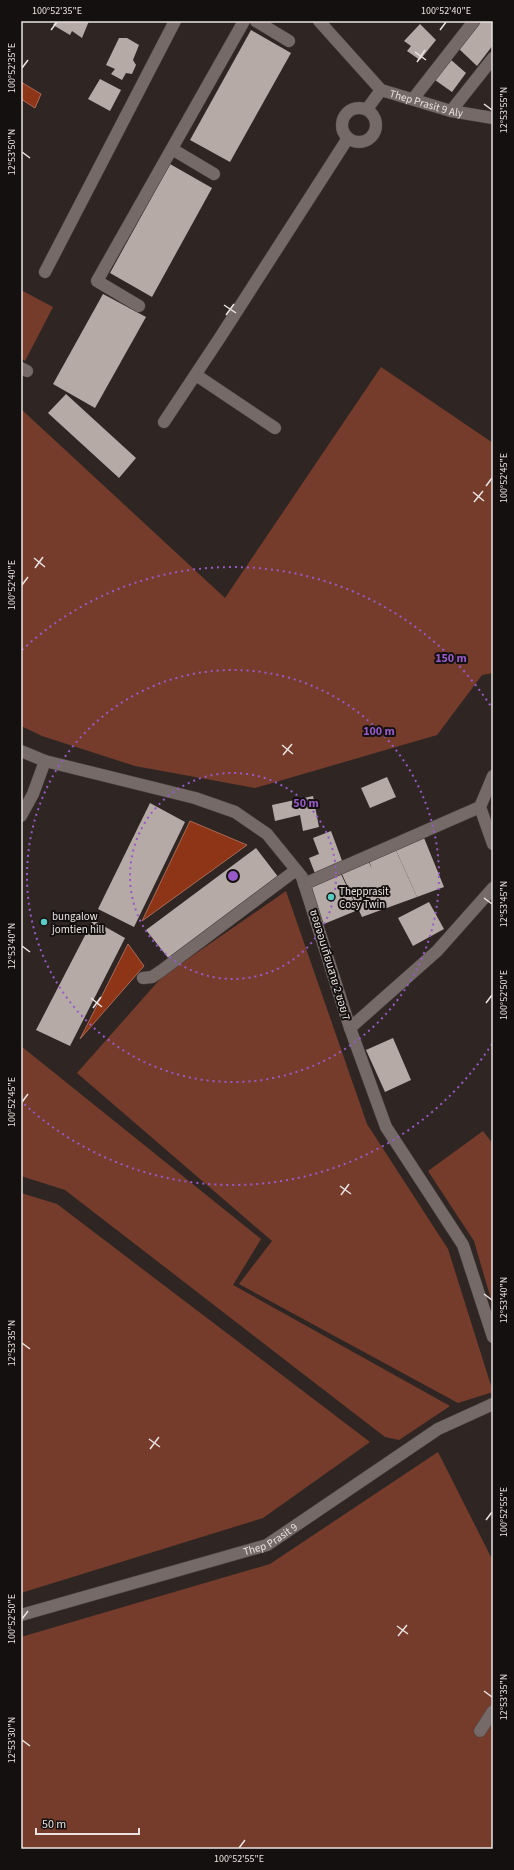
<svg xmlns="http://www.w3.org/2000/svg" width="514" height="1870" viewBox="0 0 514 1870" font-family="'Source Sans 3','Noto Sans Thai',sans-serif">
  <rect width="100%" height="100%" fill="#2f2623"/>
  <g fill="#763c2b">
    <path d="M 21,290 L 53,307 L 25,361 L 21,358 Z"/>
    <path d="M 381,367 L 493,443 L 493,673 L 482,675 L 437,735 L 255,788 L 135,766 L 42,736 L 21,726 L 21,409 L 225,598 Z"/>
    <path d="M 286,891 L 367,1124 L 448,1249 L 493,1392 L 458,1403 L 239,1284 L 272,1241 L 77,1073 L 162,977 Z"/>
    <path d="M 21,1046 L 261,1239 L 233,1285 L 450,1406 L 399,1440 L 385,1437 L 65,1190 L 21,1176 Z"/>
    <path d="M 483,1131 L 493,1144 L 493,1306 L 474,1241 L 428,1171 Z"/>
    <path d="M 21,1193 L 57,1204 L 370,1442 L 263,1518 L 21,1593 Z"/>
    <path d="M 438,1452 L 493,1561 L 493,1849 L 21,1849 L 21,1637 L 270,1564 Z"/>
  </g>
  <g fill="#8e3518" stroke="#aa6955">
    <path d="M 21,82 L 41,94 L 35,108 L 21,99 Z"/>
    <path d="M 190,821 L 247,845 L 142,921 Z"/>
    <path d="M 128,944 L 144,966 L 80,1039 Z"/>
  </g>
  <g fill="#b6aaa6">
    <path d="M 56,21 L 89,21 L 82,38 L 72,31 L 70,35 L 53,25 Z"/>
    <path d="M 478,21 L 493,21 L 493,45 L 477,66 L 458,48 Z"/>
    <path d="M 420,24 L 436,40 L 420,60 L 407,51 L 411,46 L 404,41 Z"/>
    <path d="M 251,30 L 291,53 L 230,162 L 190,140 Z"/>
    <path d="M 119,38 L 127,38 L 139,45 L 133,60 L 136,65 L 132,74 L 126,73 L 122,80 L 111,74 L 115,69 L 106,65 Z"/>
    <path d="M 450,59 L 466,73 L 452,92 L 435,80 Z"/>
    <path d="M 100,79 L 121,90 L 110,111 L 88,99 Z"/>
    <path d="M 170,164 L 212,188 L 152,297 L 110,273 Z"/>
    <path d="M 103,294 L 146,317 L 95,408 L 53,384 Z"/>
    <path d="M 66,394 L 136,458 L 119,478 L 48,413 Z"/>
    <path d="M 387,777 L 396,797 L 370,808 L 361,788 Z"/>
    <path d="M 313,796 L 319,827 L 303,831 L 300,815 L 275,821 L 272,805 Z"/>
    <path d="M 150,803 L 185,822 L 134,927 L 98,909 Z"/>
    <path d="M 331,831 L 344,866 L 316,876 L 309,858 L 319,854 L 313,838 Z"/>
    <path d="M 422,833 L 444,887 L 417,897 L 394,846 Z"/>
    <path d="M 394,846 L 417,897 L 362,917 L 340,870 L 367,858 L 372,869 L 368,858 Z"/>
    <path d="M 256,848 L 279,878 L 169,959 L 146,930 Z"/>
    <path d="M 339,870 L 358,910 L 319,926 L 306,884 Z"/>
    <path d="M 429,902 L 444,929 L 413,946 L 398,918 Z"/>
    <path d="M 93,920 L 125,938 L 70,1046 L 36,1030 Z"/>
    <path d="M 393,1038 L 411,1080 L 385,1092 L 366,1050 Z"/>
  </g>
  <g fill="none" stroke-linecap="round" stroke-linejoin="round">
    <defs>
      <g id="minor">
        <path d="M 256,21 L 289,41"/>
        <path id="s1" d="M 319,21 L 381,90 L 451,111 L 493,118"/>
        <path d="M 413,99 L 474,21"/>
        <circle cx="359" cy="125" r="17"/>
        <path d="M 367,109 L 381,90"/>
        <path d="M 451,111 L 493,58"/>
        <path d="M 172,149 L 214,174"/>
        <path d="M 45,272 L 175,21"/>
        <path d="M 139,306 L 97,281 L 244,21"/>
        <path d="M 21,368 L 27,371"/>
        <path d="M 196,375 L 275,428"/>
        <path d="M 164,422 L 219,339 L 348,138"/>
        <path d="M 21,751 L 45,761 L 195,798 L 235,812 L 267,834 L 302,877 L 350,1028 L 386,1127 L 463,1245 L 493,1337"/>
        <path d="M 493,776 L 480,807 L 493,844"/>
        <path d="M 21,816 L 33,794 L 45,761"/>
        <path d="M 304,884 L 480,807"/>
        <path d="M 143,978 L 152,977 L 161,971 L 296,870"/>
        <path d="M 350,1028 L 437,951 L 493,888"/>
        <path id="s2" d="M 21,1615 L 267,1545 L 438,1429 L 493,1404"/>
        <path d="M 480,1731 L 493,1711"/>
      </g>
    </defs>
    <use href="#minor" stroke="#4a4240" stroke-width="13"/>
    <use href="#minor" stroke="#756a67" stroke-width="12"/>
  </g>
  <path fill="none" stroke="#eae3e2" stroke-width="1.5" d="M 51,30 L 57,22M 440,30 L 446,22M 415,52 L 426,60M 417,62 L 425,50M 22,68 L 28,60M 484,104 L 492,110M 22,152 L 30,158M 224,305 L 236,313M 226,315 L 234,304M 486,486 L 492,478M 473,492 L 484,501M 474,502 L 483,491M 34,558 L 45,567M 35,568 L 43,557M 22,585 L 28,577M 282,745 L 293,754M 283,755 L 292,744M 484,898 L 492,904M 22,946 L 30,952M 91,998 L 102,1007M 486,1003 L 492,995M 93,1008 L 101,997M 22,1102 L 28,1094M 340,1186 L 351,1194M 341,1195 L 349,1184M 484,1294 L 492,1300M 22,1343 L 30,1349M 149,1439 L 160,1447M 150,1449 L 159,1437M 486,1520 L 492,1512M 22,1619 L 28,1611M 397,1626 L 408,1634M 398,1636 L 407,1625M 484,1691 L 492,1697M 22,1740 L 30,1746M 239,1848 L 245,1840"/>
  <g fill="none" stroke="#975ac8" stroke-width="2" stroke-dasharray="2 4">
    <circle cx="233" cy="876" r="103"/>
    <circle cx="233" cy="876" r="206"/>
    <path d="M492 1044A309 309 0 0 1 22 1102M22 650A309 309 0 0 1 492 708"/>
  </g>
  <g fill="#56cec4" stroke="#14100f" stroke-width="1.5">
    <circle cx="331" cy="897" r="4"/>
    <circle cx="44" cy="922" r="4"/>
  </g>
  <g text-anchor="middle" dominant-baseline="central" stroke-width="4" stroke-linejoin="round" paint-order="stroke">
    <g font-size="11" fill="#eae3e2" stroke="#14100f">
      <text stroke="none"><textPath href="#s1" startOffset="140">Thep Prasit 9 Aly</textPath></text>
      <text transform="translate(330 965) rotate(73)">ซอยจอมเทียนสาย 2 ซอย 7</text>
      <text stroke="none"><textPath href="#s2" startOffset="261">Thep Prasit 9</textPath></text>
    </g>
    <g font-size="11" fill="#eae3e2" stroke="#14100f" text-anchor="start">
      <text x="339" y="891">Thepprasit<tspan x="339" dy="13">Cosy Twin</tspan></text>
      <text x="52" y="916">bungalow<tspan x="52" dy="13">jomtien hill</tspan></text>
    </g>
  </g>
  <circle cx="233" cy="876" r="6" fill="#975ac8" stroke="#14100f" stroke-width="2"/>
  <g font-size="12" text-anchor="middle" font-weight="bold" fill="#975ac8" stroke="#14100f" stroke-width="4" stroke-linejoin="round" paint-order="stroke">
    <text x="451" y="662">150 m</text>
    <text x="379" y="735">100 m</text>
    <text x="306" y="807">50 m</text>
  </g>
  <rect width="514" height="1870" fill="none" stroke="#14100f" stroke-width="44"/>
  <path d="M36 1828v6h103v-6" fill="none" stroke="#eae3e2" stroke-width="2"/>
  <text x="42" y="1828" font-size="12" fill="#eae3e2" stroke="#14100f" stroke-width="3" paint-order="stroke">50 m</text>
  <rect x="22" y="22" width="470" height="1826" fill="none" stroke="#eae3e2" stroke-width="1.5"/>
  <g font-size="10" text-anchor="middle" fill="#eae3e2">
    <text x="57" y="14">100°52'35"E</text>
    <text x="446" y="14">100°52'40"E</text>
    <text transform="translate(11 68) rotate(-90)" y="4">100°52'35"E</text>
    <text transform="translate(503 110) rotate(-90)" y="4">12°53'55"N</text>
    <text transform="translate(11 152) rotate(-90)" y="4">12°53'50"N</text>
    <text transform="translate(503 478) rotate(-90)" y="4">100°52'45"E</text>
    <text transform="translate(11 585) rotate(-90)" y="4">100°52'40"E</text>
    <text transform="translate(503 904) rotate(-90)" y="4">12°53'45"N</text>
    <text transform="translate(11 946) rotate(-90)" y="4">12°53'40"N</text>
    <text transform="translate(503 995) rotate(-90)" y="4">100°52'50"E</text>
    <text transform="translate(11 1102) rotate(-90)" y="4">100°52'45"E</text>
    <text transform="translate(503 1300) rotate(-90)" y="4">12°53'40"N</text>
    <text transform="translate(11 1343) rotate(-90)" y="4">12°53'35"N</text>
    <text transform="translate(503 1512) rotate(-90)" y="4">100°52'55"E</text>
    <text transform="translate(11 1619) rotate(-90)" y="4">100°52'50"E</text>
    <text transform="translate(503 1697) rotate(-90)" y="4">12°53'35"N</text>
    <text transform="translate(11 1740) rotate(-90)" y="4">12°53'30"N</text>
    <text x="239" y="1862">100°52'55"E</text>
  </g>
</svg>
